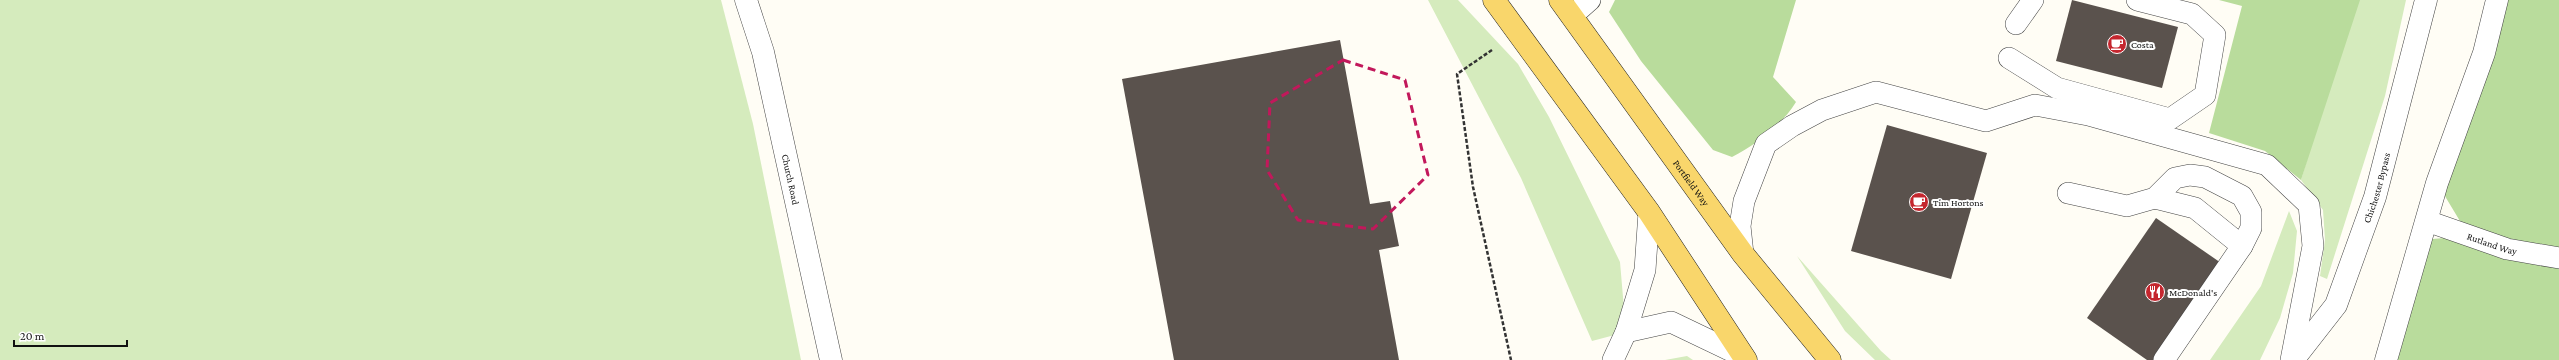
<svg xmlns="http://www.w3.org/2000/svg" width="2559" height="360" viewBox="0 0 2559 360" font-family="'Crimson Pro',serif">
  <rect width="100%" height="100%" fill="#fffdf5"/>
  <g fill="#d5ebbd">
    <path d="M 0,0 L 721,0 L 753,124 L 801,360 L 0,360 Z"/>
    <path d="M 1428,0 L 1458,0 L 1518,64 L 1549,117 L 1620,262 L 1626,332 L 1592,341 L 1521,178 Z"/>
    <path d="M 2355,0 L 2406,0 L 2385,96 L 2327,279 L 2320,276 L 2325,240 L 2323,210 L 2301,180 Z"/>
    <path d="M 2289,211 L 2297,231 L 2293,273 L 2280,318 L 2260,360 L 2210,360 L 2261,286 Z"/>
    <path d="M 1797,256 L 1881,351 L 1891,360 L 1875,360 L 1845,331 Z"/>
    <path d="M 1687,356 L 1693,360 L 1665,360 Z"/>
  </g>
  <g fill="#b9dc9c">
    <path d="M 1615,0 L 1796,0 L 1773,77 L 1796,102 C 1781,126 1757,144 1732,157 L 1713,150 L 1641,61 L 1609,12 Z"/>
    <path d="M 2219,0 L 2360,0 L 2301,180 L 2265,151 L 2209,133 L 2242,6 Z"/>
    <path d="M 2496,0 L 2559,0 L 2559,360 L 2386,360 L 2420,240 L 2469,236 L 2437,183 Z"/>
  </g>
  <g fill="#5a524d">
    <path d="M 2072,0 L 2178,27 L 2162,88 L 2056,61 Z"/>
    <path d="M 1340,40 L 1370,204 L 1390,201 L 1399,246 L 1379,250 L 1399,360 L 1174,360 L 1122,79 Z"/>
    <path d="M 1887,125 L 1987,153 L 1951,279 L 1851,251 Z"/>
    <path d="M 2156,218 L 2224,265 L 2158,360 L 2147,360 L 2087,318 Z"/>
  </g>
  <g fill="none" stroke-linecap="round" stroke-linejoin="round">
    <defs>
      <g id="service">
        <path d="M 1572,16 L 1590,0"/>
        <path d="M 2016,24 L 2033,0"/>
        <path d="M 2009,58 L 2057,88 L 2170,119 L 2205,95 L 2215,35 L 2192,14 L 2137,0"/>
        <path d="M 2068,193 L 2127,206 L 2155,198 L 2175,178 L 2190,175 L 2205,177 L 2242,196 L 2251,212 L 2251,228 L 2242,246 L 2164,360"/>
        <path d="M 2155,198 L 2195,208 L 2242,246"/>
        <path id="s1" d="M 2427,221 L 2507,249 L 2559,258"/>
        <path d="M 1743,254 L 1740,226 L 1744,201 L 1766,144 L 1792,126 L 1822,110 L 1876,92 L 1986,121 L 2035,105 L 2088,115 L 2267,165 L 2309,205 L 2313,246 L 2291,360"/>
        <path d="M 1626,332 L 1671,322 L 1744,357"/>
        <path d="M 1613,360 L 1626,332 L 1645,270 L 1649,212"/>
      </g>
      <g id="minor">
        <path id="s2" d="M 746,0 L 763,52 L 831,360"/>
      </g>
      <g id="tertiary">
        <path id="s3" d="M 2293,360 L 2336,305 L 2375,197 L 2426,0"/>
        <path d="M 2386,360 L 2437,183 L 2484,53 L 2497,0"/>
      </g>
      <g id="primary">
        <path d="M 1494,0 L 1649,212 L 1746,360"/>
        <path id="s4" d="M 1560,0 L 1743,254 L 1830,360"/>
      </g>
    </defs>
    <use href="#service" stroke="#444" stroke-width="22"/>
    <use href="#minor" stroke="#444" stroke-width="23"/>
    <use href="#tertiary" stroke="#444" stroke-width="23"/>
    <use href="#primary" stroke="#222" stroke-width="23"/>
    <path stroke="#333" stroke-width="2.5" stroke-dasharray="4 2" stroke-linecap="butt" d="M 1492,50 L 1457,74 L 1473,187 L 1511,360"/>
    <use href="#service" stroke="#fff" stroke-width="21"/>
    <use href="#minor" stroke="#fff" stroke-width="22"/>
    <use href="#tertiary" stroke="#fff" stroke-width="22"/>
    <use href="#primary" stroke="#f9d66b" stroke-width="22"/>
  </g>
  <path fill="none" stroke="#c2185b" stroke-width="3" stroke-dasharray="8 5" stroke-linejoin="round" d="M 1343,60 L 1405,80 L 1428,175 L 1373,229 L 1298,220 L 1267,170 L 1270,103 Z"/>
  <defs>
    <symbol id="cafe-disc" viewBox="-11 -11 22 22"><circle r="9.5" fill="#c4262e" stroke="#fff"/><path d="M-5.5-4.5H6V0H3Q3 3.5 0 3.5H-2.5Q-5.5 3.5-5.5 0ZM3-3.2v2h1.7v-2ZM-6 4.5H4V6H-6Z" fill="#fff"/></symbol>
    <symbol id="restaurant-disc" viewBox="-11 -11 22 22"><circle r="9.5" fill="#c4262e" stroke="#fff"/><path d="M-5-6h1v4h1v-4h1v4h1v-4h1v5L-1.5 .5V6h-2V.5L-5-1ZM5-6V6H3V1.5H1.5Q1.5-4 5-6Z" fill="#fff"/></symbol>
  </defs>
  <g fill-rule="evenodd">
    <use href="#cafe-disc" x="2106" y="33" width="22" height="22"/>
    <use href="#cafe-disc" x="1908" y="191" width="22" height="22"/>
    <use href="#restaurant-disc" x="2144" y="281" width="22" height="22"/>
  </g>
  <g text-anchor="middle" dominant-baseline="central" stroke-width="4" stroke-linejoin="round" paint-order="stroke">
    <g font-size="10" fill="#111" stroke="#fff" text-anchor="start">
      <text x="2131" y="44">Costa</text>
      <text x="1933" y="202">Tim Hortons</text>
      <text x="2169" y="292">McDonald's</text>
    </g>
    <g font-size="10" fill="#111" stroke="#fff">
      <text stroke="none"><textPath href="#s2" startOffset="185">Church Road</textPath></text>
      <text stroke="none"><textPath href="#s4" startOffset="225">Portfield Way</textPath></text>
      <text stroke="none"><textPath href="#s3" startOffset="194">Chichester Bypass</textPath></text>
      <text stroke="none"><textPath href="#s1" startOffset="69">Rutland Way</textPath></text>
    </g>
  </g>
  <path d="M14 340v6h113v-6" fill="none" stroke="#111111" stroke-width="2"/>
  <text x="20" y="340" font-size="12" fill="#111111" stroke="#ffffff" stroke-width="3" paint-order="stroke">20 m</text>
</svg>
